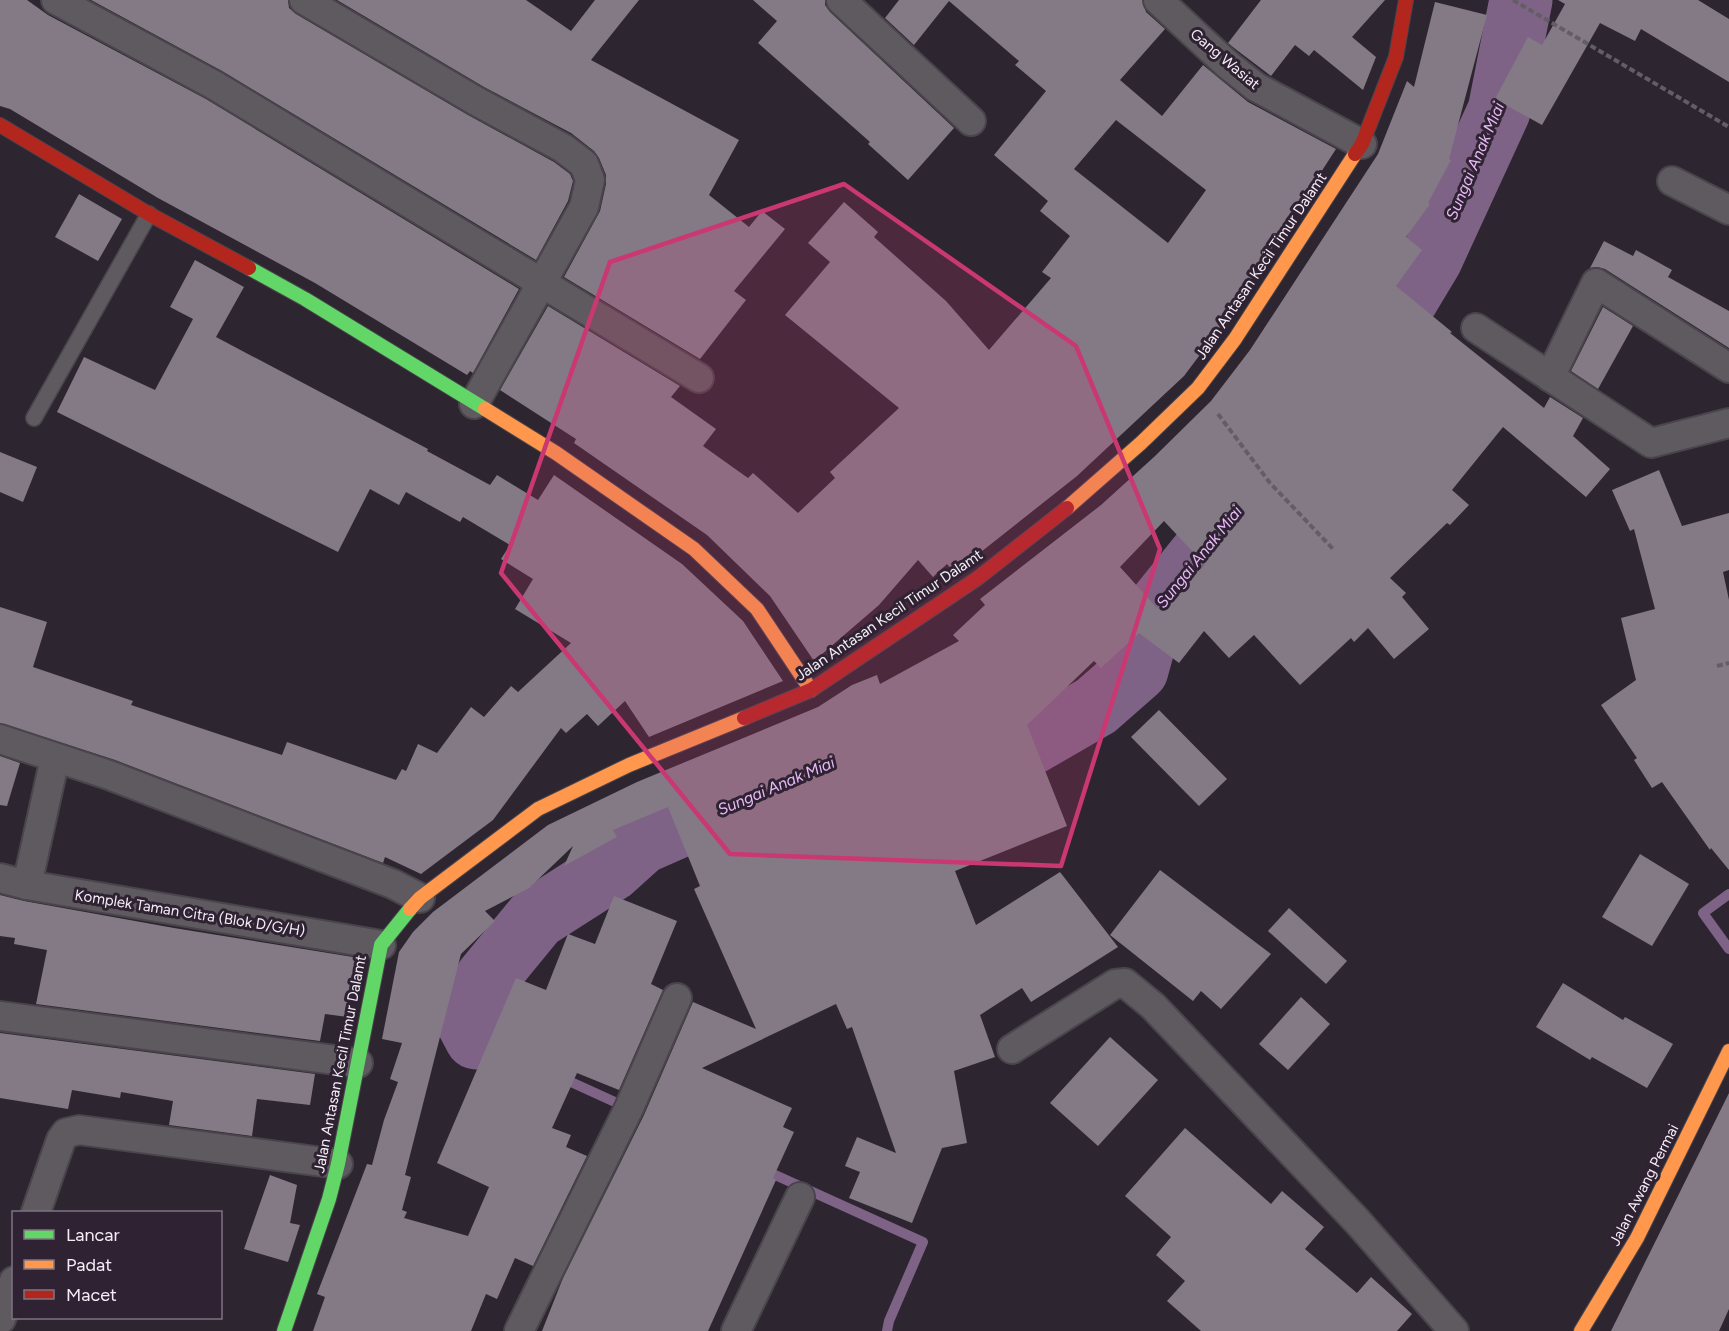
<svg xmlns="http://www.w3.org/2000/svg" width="1729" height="1331" viewBox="0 0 1729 1331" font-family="Figtree,sans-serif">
  <rect width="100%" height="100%" fill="#2d2630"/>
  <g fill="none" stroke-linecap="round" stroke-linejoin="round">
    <g stroke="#7f6386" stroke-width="10">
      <path d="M 1729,894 L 1703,913 L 1729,949"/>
      <path d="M 476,1038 L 499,1049"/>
      <path d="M 560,1077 L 628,1108"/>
      <path d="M 762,1169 L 923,1242 L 889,1321 L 887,1331"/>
    </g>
    <g stroke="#7f6386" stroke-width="63">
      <path d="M 1356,366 L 1398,314 L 1431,259 L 1499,111 L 1521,0"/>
      <path d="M 948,747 L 1032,743 L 1096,706 L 1137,670 L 1152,615 L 1252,491"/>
      <path d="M 476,1038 L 467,1021 L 486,979 L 536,918 L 611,870 L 641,843 L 757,792"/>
    </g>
  </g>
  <g fill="#837a86" fill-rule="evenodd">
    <path d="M 0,0 L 27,0 L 48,15 L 206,99 L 519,289 L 473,373 L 470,371 L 467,375 L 315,283 L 158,198 L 10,109 L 0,106 Z"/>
    <path d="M 91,0 L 288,0 L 289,8 L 296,14 L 468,115 L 554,162 L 570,174 L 573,181 L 568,201 L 536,260 L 222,71 Z"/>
    <path d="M 337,0 L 526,0 L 571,31 L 595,0 L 639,0 L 591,60 L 739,140 L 709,195 L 749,227 L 762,211 L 785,229 L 734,291 L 746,300 L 700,359 L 564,277 L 600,211 L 606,184 L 606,175 L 599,158 L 594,151 L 571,133 L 484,87 Z"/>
    <path d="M 753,0 L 825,0 L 825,5 L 830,12 L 954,128 L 908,180 L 868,144 L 870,142 L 758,43 L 777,21 Z"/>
    <path d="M 899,0 L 1142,0 L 1146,12 L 1165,29 L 1120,80 L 1162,116 L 1203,65 L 1248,102 L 1336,149 L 1220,328 L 1184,376 L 1077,476 L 967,563 L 954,572 L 947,564 L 933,577 L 918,560 L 879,605 L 814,661 L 770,596 L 707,535 L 574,443 L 576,439 L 500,390 L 548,306 L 680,386 L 671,397 L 716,429 L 703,446 L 748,478 L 753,473 L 798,513 L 835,478 L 830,472 L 899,408 L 785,315 L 830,262 L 808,243 L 844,202 L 878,232 L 874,237 L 946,301 L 989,350 L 1051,278 L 1042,272 L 1070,236 L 1040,211 L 1048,201 L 994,155 L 1046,91 L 1015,65 L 1019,61 L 949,1 L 914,45 L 885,18 ZM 1116,120 L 1206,190 L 1168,243 L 1074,169 Z"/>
    <path d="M 1261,0 L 1385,0 L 1352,37 L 1376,57 L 1363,90 L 1314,50 L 1309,56 L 1295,45 L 1271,76 L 1238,51 L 1228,43 Z"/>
    <path d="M 1558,0 L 1698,0 L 1729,19 L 1729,82 L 1641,29 L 1635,41 L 1600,23 L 1542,125 L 1495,99 L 1528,37 L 1542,45 L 1565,4 Z"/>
    <path d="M 1435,2 L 1487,15 L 1449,159 L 1451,160 L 1428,203 L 1430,204 L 1406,237 L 1422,250 L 1396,286 L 1452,332 L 1450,333 L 1544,408 L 1550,397 L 1583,418 L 1573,436 L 1610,469 L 1586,497 L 1503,427 L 1452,490 L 1469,505 L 1450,525 L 1447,523 L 1390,578 L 1406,593 L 1402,597 L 1429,629 L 1394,659 L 1368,628 L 1354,642 L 1351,638 L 1300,685 L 1254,635 L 1229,658 L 1204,631 L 1179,663 L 1139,633 L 1101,668 L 1094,661 L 1027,725 L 1067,826 L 955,871 L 976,925 L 1060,872 L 1118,947 L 1031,1002 L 1022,988 L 980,1015 L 995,1057 L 954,1071 L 967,1143 L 942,1148 L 912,1223 L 849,1198 L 860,1172 L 845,1166 L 857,1137 L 896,1153 L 852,1027 L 847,1029 L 836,1004 L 702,1068 L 792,1108 L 783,1127 L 794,1132 L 773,1178 L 776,1180 L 708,1331 L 542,1331 L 563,1278 L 644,1115 L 693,1002 L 756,1029 L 694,889 L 700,886 L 668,807 L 613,830 L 617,837 L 564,866 L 573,846 L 529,888 L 485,911 L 495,921 L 461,954 L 405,1175 L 411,1177 L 402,1210 L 407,1212 L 404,1218 L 468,1236 L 489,1187 L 437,1163 L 516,978 L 546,990 L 568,934 L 595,944 L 614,896 L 677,921 L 651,984 L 663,990 L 619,1090 L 577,1073 L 552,1128 L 571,1135 L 566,1147 L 587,1156 L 533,1266 L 515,1258 L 497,1299 L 486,1294 L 471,1331 L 313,1331 L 325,1297 L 317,1294 L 367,1164 L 372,1165 L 384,1120 L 398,1082 L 390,1079 L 402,1043 L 382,1039 L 399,952 L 413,932 L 433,912 L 548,825 L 637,782 L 818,707 L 852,685 L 877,675 L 880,684 L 959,641 L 953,635 L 985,605 L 980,599 L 1101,505 L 1154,457 L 1211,401 L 1250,350 L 1378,154 L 1407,81 L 1414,87 ZM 1164,521 L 1205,565 L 1157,608 L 1120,567 Z"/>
    <path d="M 79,194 L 122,219 L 98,261 L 55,237 Z"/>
    <path d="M 1604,241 L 1633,256 L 1636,250 L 1672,270 L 1668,277 L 1729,311 L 1729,348 L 1605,269 L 1597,267 L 1590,268 Z"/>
    <path d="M 195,260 L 244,287 L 216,337 L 428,449 L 427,451 L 490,485 L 497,475 L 538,500 L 554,475 L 682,564 L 743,621 L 783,681 L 649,737 L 625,701 L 598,726 L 587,714 L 566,733 L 561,728 L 493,820 L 421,874 L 385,857 L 383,863 L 115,760 L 0,723 L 0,607 L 47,622 L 33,667 L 133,701 L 131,705 L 282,755 L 287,742 L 396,780 L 402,769 L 406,771 L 418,744 L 437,753 L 471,707 L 484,717 L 511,686 L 518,692 L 571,643 L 515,609 L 533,579 L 501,559 L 510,545 L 463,517 L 460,522 L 406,492 L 399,505 L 370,489 L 338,552 L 57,412 L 84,357 L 155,390 L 193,319 L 170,307 Z"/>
    <path d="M 1603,307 L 1633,326 L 1598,389 L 1571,371 Z"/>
    <path d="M 0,452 L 37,467 L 23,502 L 0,492 Z"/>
    <path d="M 1659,470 L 1682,526 L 1729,513 L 1729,570 L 1723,572 L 1729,600 L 1729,870 L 1711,848 L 1710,850 L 1662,782 L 1652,788 L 1634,760 L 1637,758 L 1601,705 L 1636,680 L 1621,618 L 1655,609 L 1634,529 L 1630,531 L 1612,490 Z"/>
    <path d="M 1159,710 L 1227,779 L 1199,806 L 1131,737 Z"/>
    <path d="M 0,756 L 20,763 L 7,806 L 0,805 Z"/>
    <path d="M 1640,854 L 1689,884 L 1652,946 L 1602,917 Z"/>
    <path d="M 1160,870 L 1271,954 L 1221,1009 L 1201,991 L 1193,1001 L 1110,935 Z"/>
    <path d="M 0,895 L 24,901 L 174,928 L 359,958 L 348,1017 L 325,1014 L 320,1041 L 36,1004 L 47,950 L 14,944 L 15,938 L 0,936 Z"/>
    <path d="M 1289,908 L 1347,961 L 1326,984 L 1268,931 Z"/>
    <path d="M 1563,983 L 1623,1020 L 1625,1017 L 1673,1044 L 1647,1088 L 1592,1057 L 1590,1060 L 1536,1027 Z"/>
    <path d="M 1301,997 L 1330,1024 L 1288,1070 L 1259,1044 Z"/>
    <path d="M 0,1033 L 315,1074 L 310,1105 L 257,1099 L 252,1136 L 169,1125 L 173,1101 L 121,1092 L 120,1098 L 72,1090 L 68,1109 L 0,1098 Z"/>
    <path d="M 1110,1037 L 1158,1080 L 1098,1146 L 1050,1103 Z"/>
    <path d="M 1729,1093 L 1729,1309 L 1719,1331 L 1611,1331 Z"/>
    <path d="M 1185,1128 L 1271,1204 L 1282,1191 L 1324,1227 L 1305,1249 L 1357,1293 L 1371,1277 L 1412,1314 L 1397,1331 L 1201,1331 L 1167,1301 L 1185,1281 L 1156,1255 L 1171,1237 L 1125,1196 Z"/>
    <path d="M 270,1175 L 297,1185 L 290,1223 L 300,1225 L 288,1262 L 244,1249 Z"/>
  </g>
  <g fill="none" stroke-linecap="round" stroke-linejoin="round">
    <defs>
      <path id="lane" d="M 34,418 L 149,214"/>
      <g id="street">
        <path d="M 56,0 L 214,85 L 699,378"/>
        <path d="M 304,0 L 476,101 L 563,148 L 584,164 L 590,180 L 584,207 L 474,404"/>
        <path d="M 841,0 L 971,121"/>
        <path d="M 1158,0 L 1227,64 L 1256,87 L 1362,144"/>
        <path d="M 1672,181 L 1729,210"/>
        <path d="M 1476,328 L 1651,443 L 1729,423"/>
        <path d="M 1550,377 L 1596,283 L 1729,368"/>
        <path d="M 0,739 L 109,775 L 393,884 L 420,898"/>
        <path d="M 0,878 L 27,885 L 381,945"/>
        <path d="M 27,885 L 55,758"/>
        <path d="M 0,1016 L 358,1063"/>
        <path d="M 1012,1049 L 1115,984 L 1125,983 L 1153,1006 L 1357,1221 L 1454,1331"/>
        <path d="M 36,1212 L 61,1140 L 66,1133 L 79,1130 L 338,1164"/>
        <path d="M 1,1319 L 14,1281"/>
        <path d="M 519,1331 L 629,1108 L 677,998"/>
        <path d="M 736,1331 L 800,1197"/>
      </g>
      <g id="fast">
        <path d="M 249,268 L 305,299 L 485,409"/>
        <path d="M 284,1331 L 329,1199 L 338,1164 L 381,945 L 410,909"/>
      </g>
      <g id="slow">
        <path d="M 485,409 L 556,453 L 694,549 L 757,609 L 811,690"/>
        <path d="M 1067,508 L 1141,443 L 1198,388 L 1235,339 L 1355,154"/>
        <path d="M 410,909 L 420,898 L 538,809 L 629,765 L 744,718"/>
        <path d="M 1581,1331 L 1637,1238 L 1729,1051"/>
      </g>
      <g id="jam">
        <path d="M 0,125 L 149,214 L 249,268"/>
        <path d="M 1355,154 L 1362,144 L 1396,57 L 1406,0"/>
        <path d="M 744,718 L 811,690 L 978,578 L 1067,508"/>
      </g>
    </defs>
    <use href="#lane" stroke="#4a444c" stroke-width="18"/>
    <use href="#street" stroke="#4a444c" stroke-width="32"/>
    <use href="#fast" stroke="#4a444c" stroke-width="16"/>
    <use href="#slow" stroke="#4a444c" stroke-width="16"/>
    <use href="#jam" stroke="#4a444c" stroke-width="16"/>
    <g stroke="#635e64" stroke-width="4" stroke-dasharray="6 3" stroke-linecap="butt">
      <path d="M 1513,0 L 1729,127"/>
      <path d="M 1218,414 L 1270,483 L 1334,550"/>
      <path d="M 1717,666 L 1729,663"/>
    </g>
    <use href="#lane" stroke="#5f5a60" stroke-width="15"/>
    <use href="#street" stroke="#5f5a60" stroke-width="28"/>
    <use href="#fast" stroke="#63d668" stroke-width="14"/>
    <use href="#slow" stroke="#ff974d" stroke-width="14"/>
    <use href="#jam" stroke="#b3261e" stroke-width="14"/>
  </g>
  <path fill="#ca3872" fill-opacity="0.2" stroke="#ca3872" stroke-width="4.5" stroke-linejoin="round" d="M 844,184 L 1076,346 L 1160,549 L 1061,866 L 730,854 L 501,573 L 610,262 Z"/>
  <g text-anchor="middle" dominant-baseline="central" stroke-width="6" stroke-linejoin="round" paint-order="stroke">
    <g font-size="15" fill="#f5edf7" stroke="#2f2333">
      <text transform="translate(1225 59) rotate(40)">Gang Wasiat</text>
      <text transform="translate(1261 266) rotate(-56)">Jalan Antasan Kecil Timur Dalamt</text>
      <text transform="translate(889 615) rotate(-34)">Jalan Antasan Kecil Timur Dalamt</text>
      <text transform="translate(190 913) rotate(9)">Komplek Taman Citra (Blok D/G/H)</text>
      <text transform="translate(340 1064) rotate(-79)">Jalan Antasan Kecil Timur Dalamt</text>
      <text transform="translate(1644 1185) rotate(-63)">Jalan Awang Permai</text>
    </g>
    <g font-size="16" font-style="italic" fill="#e9baf7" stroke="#2f2333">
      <text transform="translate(1475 161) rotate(-67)">Sungai Anak Miai</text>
      <text transform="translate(1199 557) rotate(-51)">Sungai Anak Miai</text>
      <text transform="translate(776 786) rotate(-23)">Sungai Anak Miai</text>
    </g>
  </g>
  <rect x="12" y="1211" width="210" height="108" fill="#2f2333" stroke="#7e7481" stroke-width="1.5"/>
  <rect x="24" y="1230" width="30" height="9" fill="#63d668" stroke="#7e7481" stroke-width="1.5"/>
  <text x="66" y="1241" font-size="18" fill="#f5edf7">Lancar</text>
  <rect x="24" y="1260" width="30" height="9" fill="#ff974d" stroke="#7e7481" stroke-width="1.5"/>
  <text x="66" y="1271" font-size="18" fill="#f5edf7">Padat</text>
  <rect x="24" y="1290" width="30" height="9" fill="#b3261e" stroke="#7e7481" stroke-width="1.5"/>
  <text x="66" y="1301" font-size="18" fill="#f5edf7">Macet</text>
</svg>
